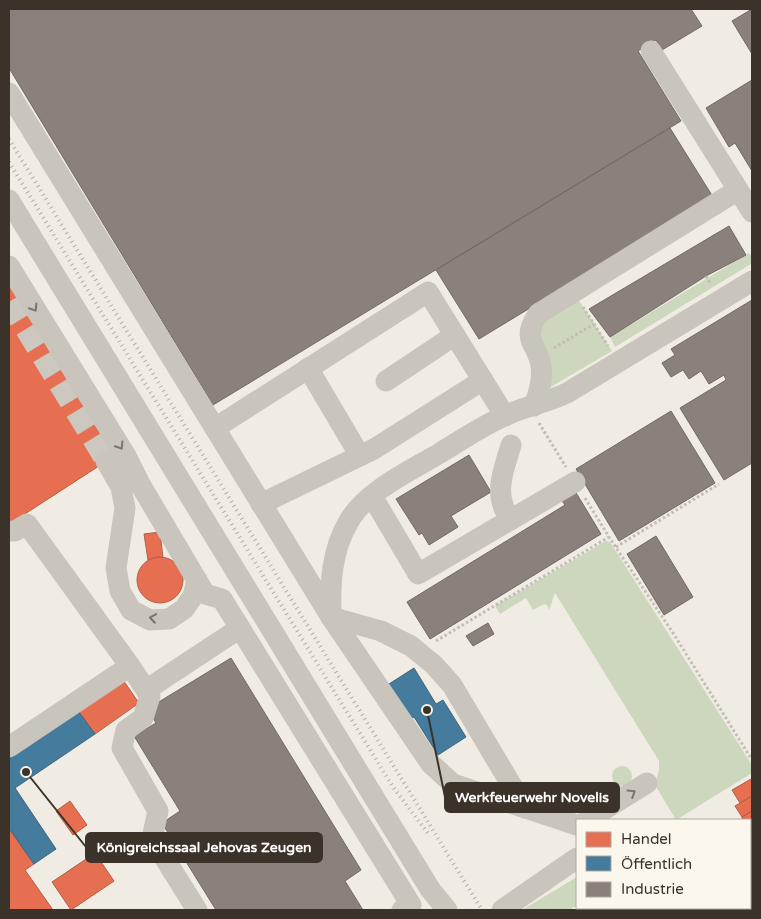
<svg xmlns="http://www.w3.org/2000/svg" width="761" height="919" viewBox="0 0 761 919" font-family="'Varela Round',sans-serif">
  <rect width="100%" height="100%" fill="#f0ece4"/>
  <g fill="#cdd7be">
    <path d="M 749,253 L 752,257 L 751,264 L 615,347 L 610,337 Z"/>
    <path d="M 576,296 L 612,351 L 549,388 L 537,327 Z"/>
    <path d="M 606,541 L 610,542 L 752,765 L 752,773 L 676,820 L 655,785 L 659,770 L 659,761 L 555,593 L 549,610 L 547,605 L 544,604 L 533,610 L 526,598 L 500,614 L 495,606 Z"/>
    <circle cx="622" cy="776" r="10"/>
    <path d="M 577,877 L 577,905 L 570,910 L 522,910 Z"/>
  </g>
  <g fill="#e76f51" stroke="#b35d45">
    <path d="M 9,273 L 119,453 L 14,521 L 9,520 Z"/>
    <path d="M 160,532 L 163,558 L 158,557 L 148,560 L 144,534 Z"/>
    <circle cx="160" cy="580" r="23"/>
    <path d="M 123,680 L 139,703 L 95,734 L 78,711 Z"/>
    <path d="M 751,779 L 752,781 L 752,796 L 740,803 L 732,790 Z"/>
    <path d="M 752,796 L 752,811 L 742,817 L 735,806 Z"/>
    <path d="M 70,801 L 87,825 L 73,835 L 56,811 Z"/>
    <path d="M 752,811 L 752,835 L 750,831 L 750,820 L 743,820 L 742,817 Z"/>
    <path d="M 9,829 L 34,864 L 25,870 L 53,910 L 9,910 Z"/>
    <path d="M 95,853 L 114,881 L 71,910 L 52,882 Z"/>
  </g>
  <g fill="#457b9d" stroke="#42657a">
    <path d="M 414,668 L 436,704 L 443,700 L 466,737 L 438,755 L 414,717 L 411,719 L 389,684 Z"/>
    <path d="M 78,711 L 95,734 L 15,788 L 56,849 L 34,864 L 9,828 L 9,758 Z"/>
  </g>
  <g fill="#8a817c" stroke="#726963">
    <path d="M 9,9 L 691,9 L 702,26 L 662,50 L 656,40 L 638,51 L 681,121 L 213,405 L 9,68 Z"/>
    <path d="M 752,9 L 752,54 L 732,21 Z"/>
    <path d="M 752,80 L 752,171 L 735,143 L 729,147 L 706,108 Z"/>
    <path d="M 670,128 L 713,197 L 479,339 L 436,270 Z"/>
    <path d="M 729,226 L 746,255 L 706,276 L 610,337 L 589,309 Z"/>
    <path d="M 752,300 L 752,463 L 724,480 L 680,408 L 726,380 L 724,375 L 709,384 L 701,371 L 689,379 L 683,370 L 671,377 L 662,363 L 675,355 L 671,349 Z"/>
    <path d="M 671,411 L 715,483 L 619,541 L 576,469 Z"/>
    <path d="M 469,455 L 491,492 L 451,516 L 458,527 L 429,545 L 422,533 L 419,535 L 396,499 Z"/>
    <path d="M 575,491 L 601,534 L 430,639 L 407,602 L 565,505 L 561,499 Z"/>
    <path d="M 656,536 L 693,597 L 664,615 L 627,554 Z"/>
    <path d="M 488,623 L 494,634 L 473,646 L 466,636 Z"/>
    <path d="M 231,658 L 361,870 L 345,881 L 363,910 L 216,910 L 162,823 L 180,811 L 134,736 L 156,723 L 153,718 L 157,703 Z"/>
  </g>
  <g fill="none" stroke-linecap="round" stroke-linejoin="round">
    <path stroke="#ccc7bf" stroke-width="21" stroke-dasharray="21 11" stroke-linecap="butt" d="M 9,302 L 106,461"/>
    <g stroke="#c2bdb5" stroke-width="3" stroke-dasharray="2.5 2.5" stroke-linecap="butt">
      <path d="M 706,276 L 711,285"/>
      <path d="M 583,307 L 608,346"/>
      <path d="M 554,348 L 594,324"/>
      <path d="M 539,423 L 566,467"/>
      <path d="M 585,498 L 609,537 L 675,636 L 752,760"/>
      <path d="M 616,547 L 719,484"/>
      <path d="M 436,641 L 609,537"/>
    </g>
    <g stroke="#c9c5bd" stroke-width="21">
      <path d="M 651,51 L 752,212"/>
      <path d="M 9,93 L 331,617 L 431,764 L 453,784 L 577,825"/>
      <path d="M 9,200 L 430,889 L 447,910"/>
      <path d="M 9,266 L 126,456 L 140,484 L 205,594 L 222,599 L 411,905 L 402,910"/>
      <path d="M 308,368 L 360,456"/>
      <path d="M 386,381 L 455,335"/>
      <path d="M 534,406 C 539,392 543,380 541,366 C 538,343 520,341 538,314 L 738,190"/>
      <path d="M 215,428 L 428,292 L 505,416"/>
      <path d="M 106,461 L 121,487 L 125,508 L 116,568 L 120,591 L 131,610 L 150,620 L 169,619 L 184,609 L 193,596 L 197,580"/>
      <path d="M 372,496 L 418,574 L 575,482"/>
      <path d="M 261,504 L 374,449 L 483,380"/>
      <path d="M 510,520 C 508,515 504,510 503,505 C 496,486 506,463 511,445"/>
      <path d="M 9,531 L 15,531 L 27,524 L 130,666 L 150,696 L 143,718 L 126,730 L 122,748 L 158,811 L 152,838 L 197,910"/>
      <path d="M 146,690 L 240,628"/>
      <path d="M 9,747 L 130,666"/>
      <path d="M 525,808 L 452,685 L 434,665 L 411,646 L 381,631 L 331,617 C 330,584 331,551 349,521 C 366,491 410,471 440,453 C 463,439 485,424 509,414 C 528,406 548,402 567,393 L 752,281"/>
      <path d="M 587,820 L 647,783"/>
      <path d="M 750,880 L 752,879"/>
      <path d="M 692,908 L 694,910"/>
      <path d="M 502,910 L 577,858"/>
    </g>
    <g stroke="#b1ada7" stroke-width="4" stroke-dasharray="1 4" stroke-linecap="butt">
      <path d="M 9,139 L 482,910"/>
      <path d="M 9,162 L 393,787 L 430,836"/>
    </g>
  </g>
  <defs><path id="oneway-chevron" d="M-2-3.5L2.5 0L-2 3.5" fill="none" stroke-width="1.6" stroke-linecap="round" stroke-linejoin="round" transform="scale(1.25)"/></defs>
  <g stroke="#7b746c">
    <use href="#oneway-chevron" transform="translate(34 308) rotate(58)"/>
    <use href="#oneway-chevron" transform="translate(120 446) rotate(58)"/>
    <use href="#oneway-chevron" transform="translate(153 618) rotate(-172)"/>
    <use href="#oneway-chevron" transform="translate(632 793) rotate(-32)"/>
  </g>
  <path fill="none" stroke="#3b322a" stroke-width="2" d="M427 710L445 797M26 772L86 847"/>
  <g fill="#3b322a" stroke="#fbf7ed" stroke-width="2">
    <circle cx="427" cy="710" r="5"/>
    <circle cx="26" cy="772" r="5"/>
  </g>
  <g fill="#3b322a" stroke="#3b322a" stroke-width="2">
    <rect x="445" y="783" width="174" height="29" rx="5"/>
    <rect x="86" y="833" width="236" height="29" rx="5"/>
  </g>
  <g font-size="14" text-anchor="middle" font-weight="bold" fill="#fff">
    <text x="532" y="802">Werkfeuerwehr Novelis</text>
    <text x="204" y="852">Königreichssaal Jehovas Zeugen</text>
  </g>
  <rect width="761" height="919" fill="none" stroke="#3b322a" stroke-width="20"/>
  <rect x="576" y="819" width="175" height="90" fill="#fbf7ed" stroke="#aea89f"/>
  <rect x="586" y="832" width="25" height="15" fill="#e76f51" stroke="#aea89f"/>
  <text x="621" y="844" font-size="15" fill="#3b322a">Handel</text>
  <rect x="586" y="856" width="25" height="15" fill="#457b9d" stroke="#aea89f"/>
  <text x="621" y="869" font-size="15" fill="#3b322a">Öffentlich</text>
  <rect x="586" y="882" width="25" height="15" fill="#8a817c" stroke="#aea89f"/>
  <text x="621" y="894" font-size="15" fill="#3b322a">Industrie</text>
</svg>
